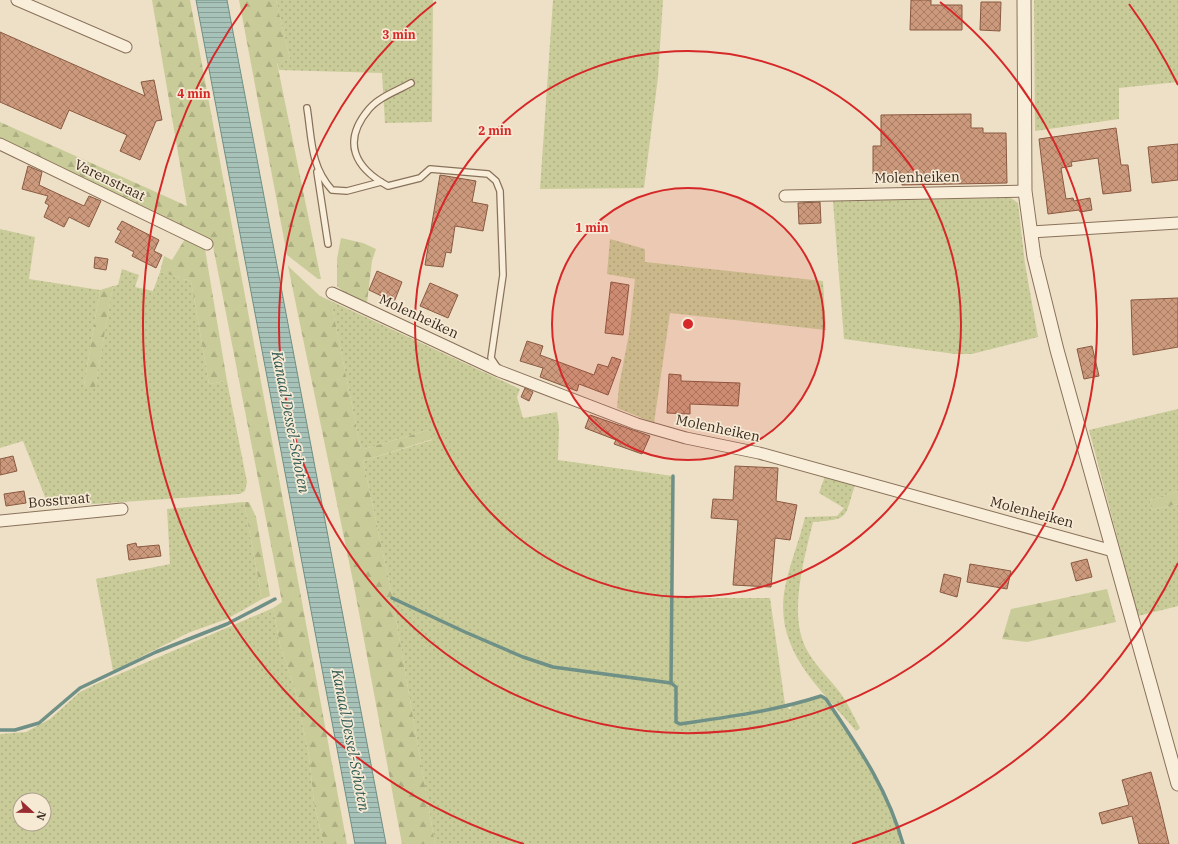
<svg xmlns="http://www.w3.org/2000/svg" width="1178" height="844" viewBox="0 0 1178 844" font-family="'IBM Plex Serif',serif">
  <defs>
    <pattern id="grass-dots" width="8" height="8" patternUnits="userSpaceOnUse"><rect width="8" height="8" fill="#c9cc99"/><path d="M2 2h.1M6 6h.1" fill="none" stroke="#adaf83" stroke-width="1.8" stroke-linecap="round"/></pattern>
    <pattern id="forest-firs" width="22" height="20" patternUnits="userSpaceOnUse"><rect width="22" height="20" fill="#c9cc99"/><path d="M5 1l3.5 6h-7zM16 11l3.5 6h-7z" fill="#adaf83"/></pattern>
    <pattern id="water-rules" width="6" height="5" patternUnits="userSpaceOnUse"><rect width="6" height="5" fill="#a7c2b8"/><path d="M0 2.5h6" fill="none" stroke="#899e95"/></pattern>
    <pattern id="building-cross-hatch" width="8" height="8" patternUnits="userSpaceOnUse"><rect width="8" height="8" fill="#cc997c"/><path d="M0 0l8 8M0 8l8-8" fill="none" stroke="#a77d65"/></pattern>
  </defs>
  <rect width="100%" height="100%" fill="#eee0c6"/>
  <g fill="url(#grass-dots)" fill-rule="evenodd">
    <path d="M 276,0 L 433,0 L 432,122 L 385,123 L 382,73 L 279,70 L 277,62 L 290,59 Z"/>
    <path d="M 553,0 L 663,0 L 658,77 L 644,188 L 540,189 Z"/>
    <path d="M 1034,0 L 1178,0 L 1178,82 L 1119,88 L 1119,119 L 1035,131 Z"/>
    <path d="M 1011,198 L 1018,203 L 1025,264 L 1038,337 L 972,354 L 955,354 L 844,339 L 833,201 Z"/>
    <path d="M 0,229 L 35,237 L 29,279 L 100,290 L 84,385 L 95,387 L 113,286 L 118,285 L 122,269 L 139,275 L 135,287 L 153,291 L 160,272 L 191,281 L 209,384 L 227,381 L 247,482 L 245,491 L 240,494 L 49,507 L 23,441 L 0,448 Z"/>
    <path d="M 610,239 L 645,249 L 645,262 L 823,281 L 826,330 L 670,313 L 654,423 L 617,408 L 619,386 L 629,334 L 635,279 L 607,274 Z"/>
    <path d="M 331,301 L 520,389 L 517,397 L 523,418 L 557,412 L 559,427 L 558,460 L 673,476 L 672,530 L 673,598 L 770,598 L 785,704 L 790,710 L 792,706 L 821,696 L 826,699 C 858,747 887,787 903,844 L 435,844 L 391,590 L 363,461 L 432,440 L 428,430 L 361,450 Z"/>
    <path d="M 1178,409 L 1178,491 L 1150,500 L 1152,510 L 1178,504 L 1178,606 L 1138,616 L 1089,430 Z"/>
    <path d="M 825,476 L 855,485 C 844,519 850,519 813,522 C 804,560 787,617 808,652 C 816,666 828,677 838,690 C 847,701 853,715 860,728 L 856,731 C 821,689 776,653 784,593 C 788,568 799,542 805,517 L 837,516 L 844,508 L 819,493 Z"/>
    <path d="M 244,502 L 262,599 L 227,619 L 188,633 L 113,671 L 96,579 L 170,564 L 167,509 Z"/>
    <path d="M 273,608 L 280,645 L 295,690 L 309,755 L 314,803 L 324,844 L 0,844 L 0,734 L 26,732 L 50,719 L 80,692 L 96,684 ZM 20,800 L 44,800 L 44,824 L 20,824 Z"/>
  </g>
  <g fill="url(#forest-firs)">
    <path d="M 152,0 L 190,0 L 347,844 L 324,844 L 314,803 L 309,755 L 295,690 L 280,645 L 273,608 L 282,602 L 212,241 L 75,174 L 0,140 L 0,122 L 187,206 Z"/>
    <path d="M 239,0 L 276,0 L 290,59 L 277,63 L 321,279 L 318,279 L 287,255 Z"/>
    <path d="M 341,238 L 363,243 L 376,249 L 372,261 L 367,303 L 345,293 L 337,286 L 337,259 Z"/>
    <path d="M 185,239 L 205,249 L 227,381 L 209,384 L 191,281 L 160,272 L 164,256 L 172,260 Z"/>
    <path d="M 288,266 L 320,296 L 331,301 L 361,450 L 428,430 L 433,439 L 363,461 L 391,590 L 435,844 L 402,844 L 354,586 Z"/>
    <path d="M 113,286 L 95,388 L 84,385 L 100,290 Z"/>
    <path d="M 1178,491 L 1178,504 L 1152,510 L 1150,500 Z"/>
    <path d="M 244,502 L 249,502 L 256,517 L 270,596 L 262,599 Z"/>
    <path d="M 1107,589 L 1116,622 L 1027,642 L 1002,639 L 1011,609 Z"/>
  </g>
  <path fill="url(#water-rules)" stroke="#6e9086" d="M 196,0 L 227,0 L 386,844 L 355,844 Z"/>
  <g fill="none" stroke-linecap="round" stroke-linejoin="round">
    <g stroke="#6e9086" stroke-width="3.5">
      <path d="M 392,598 L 465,632 L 523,657 L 553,667 L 671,683 L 676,687 L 676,722 L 680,724 C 728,717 775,711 821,696 L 826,699 C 858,747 887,787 903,844"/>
      <path d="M 671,683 L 673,476"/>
      <path d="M 0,730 L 15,730 L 39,723 L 80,688 L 156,652 L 227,624 L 275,599"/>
    </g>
  </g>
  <g fill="url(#building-cross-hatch)" stroke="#895a41">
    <path d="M 911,0 L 931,0 L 931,5 L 962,5 L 962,30 L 910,30 Z"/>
    <path d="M 981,2 L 1001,2 L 1000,31 L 980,30 Z"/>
    <path d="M 0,32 L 145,96 L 141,82 L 154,80 L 162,120 L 156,121 L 140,160 L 120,151 L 127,135 L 69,110 L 61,129 L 0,102 Z"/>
    <path d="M 971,114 L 971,128 L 983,128 L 983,133 L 1006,133 L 1007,183 L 902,185 L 902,174 L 873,174 L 873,146 L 881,146 L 881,115 Z"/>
    <path d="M 1116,128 L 1121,165 L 1128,165 L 1131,191 L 1103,194 L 1098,158 L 1071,162 L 1072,166 L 1061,168 L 1066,199 L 1073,198 L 1074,201 L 1090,198 L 1092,210 L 1080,212 L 1079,210 L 1048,214 L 1039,139 Z"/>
    <path d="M 1178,144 L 1178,180 L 1152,183 L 1148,147 Z"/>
    <path d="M 28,166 L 42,172 L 39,185 L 84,206 L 89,196 L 101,201 L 89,227 L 69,217 L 64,227 L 44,217 L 49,205 L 45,203 L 48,196 L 22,189 Z"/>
    <path d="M 440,175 L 476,181 L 472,202 L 488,205 L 483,231 L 455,226 L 451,253 L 446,252 L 443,267 L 425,265 Z"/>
    <path d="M 820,202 L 821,223 L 799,224 L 798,203 Z"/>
    <path d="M 122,221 L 159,240 L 154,251 L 162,255 L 156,268 L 132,256 L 134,252 L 115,242 L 121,231 L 117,229 Z"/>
    <path d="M 95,257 L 108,259 L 106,270 L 94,268 Z"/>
    <path d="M 377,271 L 402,282 L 394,302 L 369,290 Z"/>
    <path d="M 611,282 L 629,285 L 623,335 L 605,333 Z"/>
    <path d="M 430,283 L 458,295 L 448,318 L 420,306 Z"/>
    <path d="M 1178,298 L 1178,347 L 1133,355 L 1131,300 Z"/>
    <path d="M 527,341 L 543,346 L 540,355 L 594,375 L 598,364 L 608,367 L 612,357 L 621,360 L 608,395 L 579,384 L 577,391 L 540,377 L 543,368 L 520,361 Z"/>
    <path d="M 1092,346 L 1099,376 L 1084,379 L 1077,349 Z"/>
    <path d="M 669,374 L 681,375 L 681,381 L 740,383 L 738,406 L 690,404 L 690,414 L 667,413 Z"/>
    <path d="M 525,388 L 533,392 L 529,401 L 521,397 Z"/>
    <path d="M 590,415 L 650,436 L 642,454 L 614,444 L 616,440 L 585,428 Z"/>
    <path d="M 13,456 L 17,471 L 0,475 L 0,459 Z"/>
    <path d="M 735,466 L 778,468 L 776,501 L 797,505 L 790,540 L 775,538 L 771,587 L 733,585 L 738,520 L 711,518 L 713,499 L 733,500 Z"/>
    <path d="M 24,491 L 26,503 L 6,506 L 4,494 Z"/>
    <path d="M 136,543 L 137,547 L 159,545 L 161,556 L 129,560 L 127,545 Z"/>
    <path d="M 1087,559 L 1092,577 L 1076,581 L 1071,563 Z"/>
    <path d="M 970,564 L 1011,571 L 1007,589 L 967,582 Z"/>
    <path d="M 944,574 L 961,578 L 957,597 L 940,592 Z"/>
    <path d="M 1151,772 L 1160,806 L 1169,844 L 1139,844 L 1132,816 L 1102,824 L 1099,813 L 1129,805 L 1122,780 Z"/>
  </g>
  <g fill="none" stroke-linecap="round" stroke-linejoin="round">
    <defs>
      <g id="service">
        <path d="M 411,83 C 397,91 379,97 369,109 C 341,142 355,168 388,186 L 420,178 L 430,169 L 488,174 L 496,181 L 500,191 L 503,275 L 491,358 L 497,367"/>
        <path d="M 307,108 C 312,139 310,166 332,190 L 347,191 L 381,182"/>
        <path d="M 317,172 L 328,244"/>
      </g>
      <g id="minor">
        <path d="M 17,0 L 126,47"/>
        <path d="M 0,144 L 207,244"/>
        <path d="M 785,196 L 1025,191"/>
        <path d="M 1031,232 L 1178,223"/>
        <path d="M 332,293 L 499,371 L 637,424 L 686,438 L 759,453 L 1113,551"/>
        <path d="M 0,521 L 122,509"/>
      </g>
      <path id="tertiary" d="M 1024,0 L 1025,191 L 1034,257 L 1057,350 L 1178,784"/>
    </defs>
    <use href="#service" stroke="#89715b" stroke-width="8"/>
    <use href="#minor" stroke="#89715b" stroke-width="13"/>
    <use href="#tertiary" stroke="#89715b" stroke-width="15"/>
    <use href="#service" stroke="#f9eed9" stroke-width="5.5"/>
    <use href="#minor" stroke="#f9eed9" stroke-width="11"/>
    <use href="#tertiary" stroke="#f9eed9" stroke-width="13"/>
  </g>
  <circle cx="688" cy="324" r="136" fill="#d62828" fill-opacity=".12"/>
  <g fill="none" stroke="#d62828" stroke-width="2">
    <circle cx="688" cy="324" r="136"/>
    <circle cx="688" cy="324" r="273"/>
    <path d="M940 2A409 409 0 1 1 436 2"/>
    <path d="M1178 563A545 545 0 0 1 852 844M524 844A545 545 0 0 1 247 4M1129 4A545 545 0 0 1 1178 85"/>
  </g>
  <g text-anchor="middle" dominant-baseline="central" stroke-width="3.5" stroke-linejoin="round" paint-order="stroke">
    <g font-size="14" fill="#3a2b1f" stroke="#f6ead5">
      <text transform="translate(917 177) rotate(-1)">Molenheiken</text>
      <text transform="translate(110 180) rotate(26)">Varenstraat</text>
      <text transform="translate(419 316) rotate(25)">Molenheiken</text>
      <text transform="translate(718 428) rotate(12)">Molenheiken</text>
      <text transform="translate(59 500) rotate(-5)">Bosstraat</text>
      <text transform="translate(1032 512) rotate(15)">Molenheiken</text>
    </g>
    <g font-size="15" font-style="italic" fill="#2f5954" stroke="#f6ead5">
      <text transform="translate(291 422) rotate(79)">Kanaal Dessel-Schoten</text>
      <text transform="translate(351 740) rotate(79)">Kanaal Dessel-Schoten</text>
    </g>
  </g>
  <circle cx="688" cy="324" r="6" fill="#d62828" stroke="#f6ead5" stroke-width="2"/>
  <g font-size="12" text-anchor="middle" font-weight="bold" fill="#d62828" stroke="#f6ead5" stroke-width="3.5" stroke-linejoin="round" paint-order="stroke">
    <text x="399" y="39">3 min</text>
    <text x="194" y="98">4 min</text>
    <text x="495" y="135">2 min</text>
    <text x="592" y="232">1 min</text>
  </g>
  <g transform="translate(32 812) rotate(112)"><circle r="19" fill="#f6ead5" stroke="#ab9e8c"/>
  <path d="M0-3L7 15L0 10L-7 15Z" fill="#982c32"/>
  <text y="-6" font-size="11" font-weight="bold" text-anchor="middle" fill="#3a2b1f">N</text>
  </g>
</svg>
